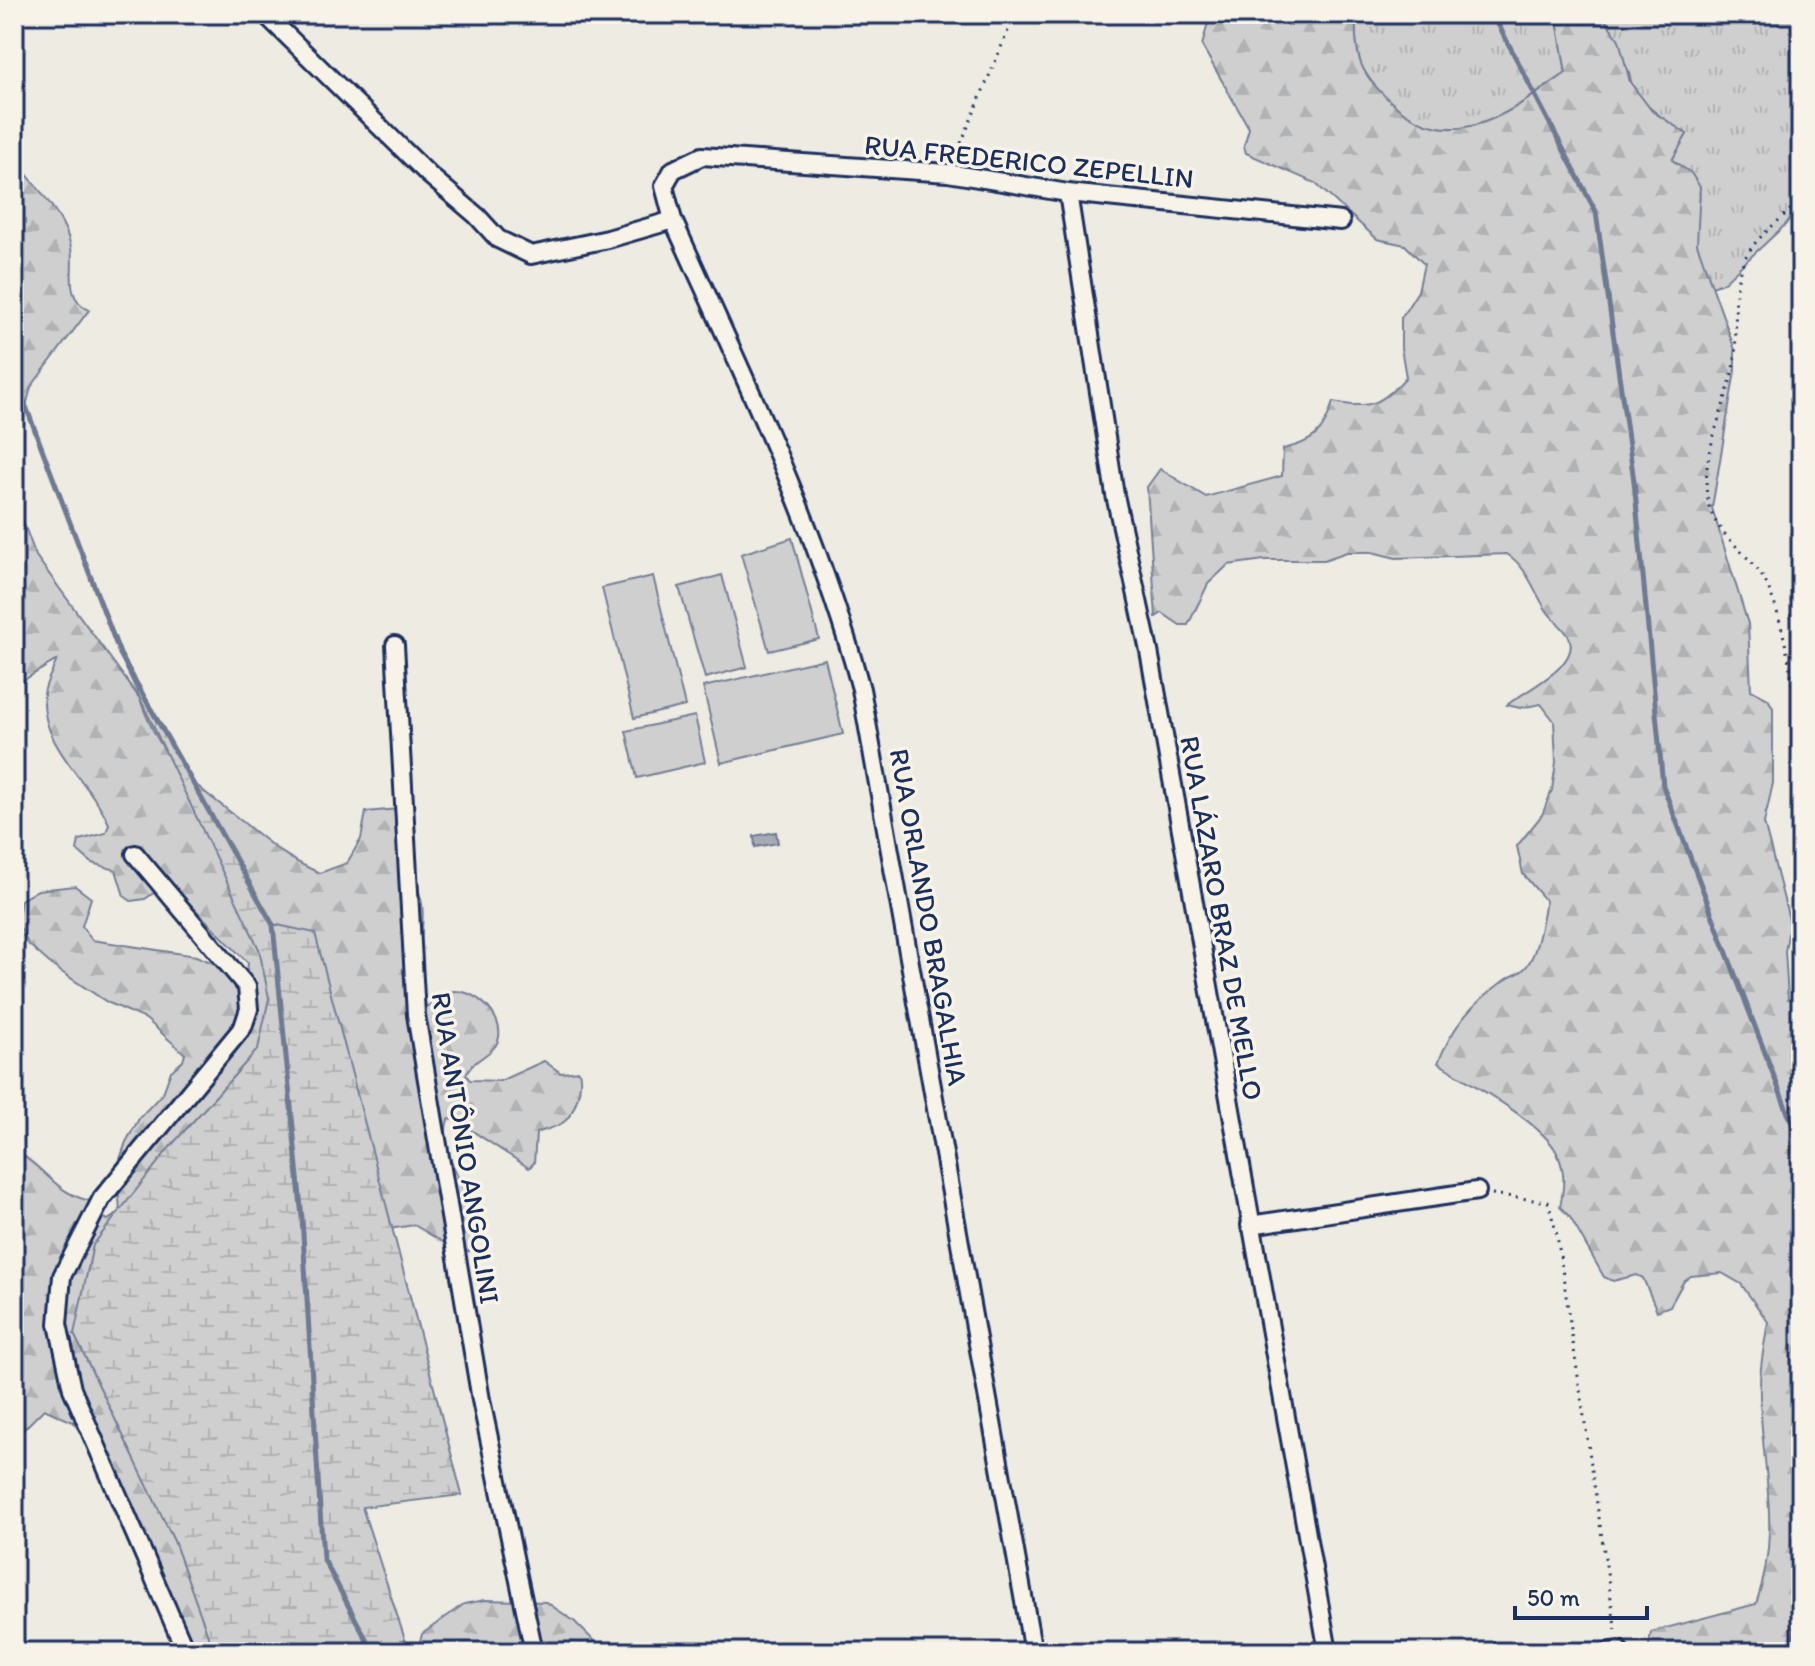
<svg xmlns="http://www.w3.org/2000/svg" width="1815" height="1666" viewBox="0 0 1815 1666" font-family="Itim,sans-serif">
  <defs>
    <pattern id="grass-tufts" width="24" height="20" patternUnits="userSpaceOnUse" patternTransform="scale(2)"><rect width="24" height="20" fill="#cfcfcf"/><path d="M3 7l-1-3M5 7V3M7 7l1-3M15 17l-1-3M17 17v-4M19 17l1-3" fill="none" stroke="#b1b2b4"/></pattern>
    <pattern id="forest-firs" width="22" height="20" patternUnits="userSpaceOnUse" patternTransform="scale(2)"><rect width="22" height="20" fill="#cfcfcf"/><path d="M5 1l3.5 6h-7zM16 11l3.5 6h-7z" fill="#b1b2b4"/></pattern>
    <pattern id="wetland-marsh" width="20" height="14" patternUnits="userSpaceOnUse" patternTransform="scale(2)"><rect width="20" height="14" fill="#cfcfcf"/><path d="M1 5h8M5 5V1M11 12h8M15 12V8" fill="none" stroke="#b1b2b4"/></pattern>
  </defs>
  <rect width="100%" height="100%" fill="#eeebe2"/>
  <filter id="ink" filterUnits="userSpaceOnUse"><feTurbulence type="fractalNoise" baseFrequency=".0125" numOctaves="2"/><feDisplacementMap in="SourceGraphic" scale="16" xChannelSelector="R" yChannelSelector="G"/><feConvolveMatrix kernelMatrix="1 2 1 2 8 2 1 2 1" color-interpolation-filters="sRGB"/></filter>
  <g filter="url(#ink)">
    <g fill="url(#grass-tufts)" stroke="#757f96" stroke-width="2">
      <path d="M 1356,14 L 1556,14 L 1566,73 C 1509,112 1453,159 1390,102 C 1359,73 1354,56 1356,14 Z"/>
      <path d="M 1601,14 L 1801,14 L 1801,202 L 1786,224 L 1723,283 L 1712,287 C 1707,273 1699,258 1697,244 C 1690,201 1719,192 1672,160 L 1687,134 C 1664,119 1632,101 1629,72 Z"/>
    </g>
    <g fill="url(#forest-firs)" stroke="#757f96" stroke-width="2">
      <path d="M 1210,14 L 1356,14 C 1354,56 1359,73 1390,101 C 1452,159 1509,113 1566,73 L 1556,14 L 1601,14 L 1619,40 L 1630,82 L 1652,111 L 1687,134 L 1672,160 L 1691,173 L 1700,187 L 1697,244 L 1735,350 L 1735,371 L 1712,508 L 1748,624 L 1751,690 L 1768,699 L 1773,708 L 1773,783 L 1764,823 L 1790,923 L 1785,951 L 1788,999 L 1801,1002 L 1801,1652 L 1648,1652 L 1651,1632 L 1756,1604 C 1782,1529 1762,1470 1760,1396 C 1759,1370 1764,1347 1768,1322 L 1741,1284 L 1722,1273 L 1691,1276 L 1684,1281 L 1670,1306 L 1657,1311 L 1643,1278 L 1637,1275 L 1613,1281 L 1604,1277 L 1570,1217 L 1560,1207 C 1564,1188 1566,1172 1557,1153 C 1543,1123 1467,1081 1438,1063 C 1452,1027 1471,1005 1502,982 C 1512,974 1523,975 1530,961 C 1539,945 1542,920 1546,901 L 1523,874 L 1517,846 L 1542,815 L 1552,790 L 1556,762 L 1554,721 L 1541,704 L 1520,708 L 1507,705 C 1523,691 1582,666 1569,637 C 1564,627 1551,619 1545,608 C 1533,589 1527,567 1507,554 L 1396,558 L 1372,552 L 1347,552 L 1324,560 L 1264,560 L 1228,565 L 1208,584 L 1188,625 L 1180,625 L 1162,613 L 1156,617 L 1147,487 L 1160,469 L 1206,497 L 1282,476 L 1283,449 C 1314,442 1324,433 1333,402 C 1370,410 1382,404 1406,377 L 1401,348 L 1401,318 L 1418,291 L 1424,264 L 1405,245 L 1377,239 L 1315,183 L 1246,153 L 1244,146 L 1249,128 L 1202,46 Z"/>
      <path d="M 14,158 C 33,184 66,216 71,248 C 75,271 63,297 89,310 L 31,387 L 17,441 L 15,500 L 36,556 L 140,699 C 164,769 195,783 249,827 C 272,846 291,861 320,873 L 347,863 L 361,839 L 366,812 L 400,809 C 386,843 417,870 422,904 C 427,938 407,977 427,1007 C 433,1002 440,994 448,992 C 470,985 503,1013 499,1037 C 496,1055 472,1058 466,1075 L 470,1080 L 500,1081 L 544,1061 L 561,1073 L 579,1071 C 583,1086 575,1116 561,1124 C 554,1128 544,1130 536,1133 L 534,1163 L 529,1168 L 457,1121 L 448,1119 C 436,1159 474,1192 476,1227 C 476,1234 472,1244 470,1251 L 461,1253 L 414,1225 L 389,1229 L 283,1652 L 184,1652 L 112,1478 L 73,1422 L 44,1409 L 14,1439 L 14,1150 C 47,1168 57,1197 96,1202 L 102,1217 L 108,1220 L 120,1212 L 117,1168 L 126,1142 L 140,1117 L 163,1093 L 171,1071 L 183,1061 L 185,1054 L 146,1019 L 107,1002 L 54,967 L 28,944 L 17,922 L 21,900 L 38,890 L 75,886 L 91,898 L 82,926 L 92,940 L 196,956 L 237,973 L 247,972 L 248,963 L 176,890 L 162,887 L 145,899 L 131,901 L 124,896 L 116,870 L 92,863 L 77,850 L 79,840 L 106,833 L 109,824 C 90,780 40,748 44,694 C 45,683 53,670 57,660 L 14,686 Z"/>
      <path d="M 485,1600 L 546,1602 L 574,1621 L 605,1652 L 417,1652 L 422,1634 L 464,1604 Z"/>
    </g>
    <path fill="url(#wetland-marsh)" stroke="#757f96" stroke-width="2" d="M 121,658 L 273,924 L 315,933 L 462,1495 L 362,1507 L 409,1652 L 214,1652 L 174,1541 L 74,1334 L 93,1245 L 170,1147 L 258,1049 L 269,998 L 259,949 Z"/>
    <g fill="#cfcfcf" stroke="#757f96" stroke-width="2">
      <path d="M 792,538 L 819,639 L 769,651 L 741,554 Z"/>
      <path d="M 722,575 L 747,667 L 705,678 L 679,587 Z"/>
      <path d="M 653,576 L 685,706 L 634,718 L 602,588 Z"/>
      <path d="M 825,659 L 843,734 L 721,763 L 703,687 Z"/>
      <path d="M 695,716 L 705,762 L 637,778 L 626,731 Z"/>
    </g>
    <path fill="#a6abb5" stroke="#6e7992" stroke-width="2" d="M 776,832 L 778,843 L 755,847 L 754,836 Z"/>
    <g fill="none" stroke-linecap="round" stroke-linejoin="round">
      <g stroke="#6e7992" stroke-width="5">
        <path d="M 1497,14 L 1496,20 L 1596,212 L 1634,481 L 1663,786 L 1801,1147"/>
        <path d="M 14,375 L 120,654 L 273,925 L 302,1218 L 323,1558 L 373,1652"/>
        <path d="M 1789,1652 L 1801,1609"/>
      </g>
      <defs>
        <g id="street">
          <path d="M 265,14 L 429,175 L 477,216 L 498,239 L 531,255 L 608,239 L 673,220"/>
          <path d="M 1068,193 L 1115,495 L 1149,651 L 1328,1652"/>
          <path d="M 395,645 L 416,1015 L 481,1400 L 534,1652"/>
          <path d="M 135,854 L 247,987 L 249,1009 L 243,1027 L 102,1198 L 62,1276 L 58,1324 L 72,1389 L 186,1652"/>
          <path d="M 1250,1225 L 1477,1191"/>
          <path d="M 1033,1652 L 861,689 C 817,526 742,373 673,220 L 664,186 L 673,170 L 702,156 L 948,173 L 1068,193 L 1341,221"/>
          <path d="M 1606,1652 L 1619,1650"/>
        </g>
      </defs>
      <use href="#street" stroke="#1b2f5e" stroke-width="22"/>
      <g stroke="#1b2f5e" stroke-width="3" stroke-dasharray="2 6" stroke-linecap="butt">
        <path d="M 955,158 L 1015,14"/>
        <path d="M 1801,197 C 1783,222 1754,234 1742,265 C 1730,296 1739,331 1734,363 C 1727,408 1697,459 1709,506 C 1718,538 1753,555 1767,585 C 1787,630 1792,685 1801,733"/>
        <path d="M 1492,1194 L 1548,1202 L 1557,1235 L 1616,1632"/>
      </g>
      <use href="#street" stroke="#f7f3e8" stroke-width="16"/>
    </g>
  </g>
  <g text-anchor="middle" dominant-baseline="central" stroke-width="7" stroke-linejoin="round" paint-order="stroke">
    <g font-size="28" fill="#1b2f5e" stroke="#f7f3e8">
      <text transform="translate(1029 161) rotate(6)">RUA FREDERICO ZEPELLIN</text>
      <text transform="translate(929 917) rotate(80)">RUA ORLANDO BRAGALHIA</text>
      <text transform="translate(1222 918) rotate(80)">RUA LÁZARO BRAZ DE MELLO</text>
      <text transform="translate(466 1148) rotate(81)">RUA ANTÔNIO ANGOLINI</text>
    </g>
  </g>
  <rect width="1815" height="1666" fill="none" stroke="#f7f3e8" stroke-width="48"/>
  <rect x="24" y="24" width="1767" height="1618" fill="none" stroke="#1b2f5e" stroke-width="3" filter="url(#ink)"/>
  <path d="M1515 1606v12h132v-12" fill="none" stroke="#1b2f5e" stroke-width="4"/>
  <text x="1527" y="1606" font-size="24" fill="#1b2f5e" stroke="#f7f3e8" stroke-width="6" paint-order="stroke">50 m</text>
</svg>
